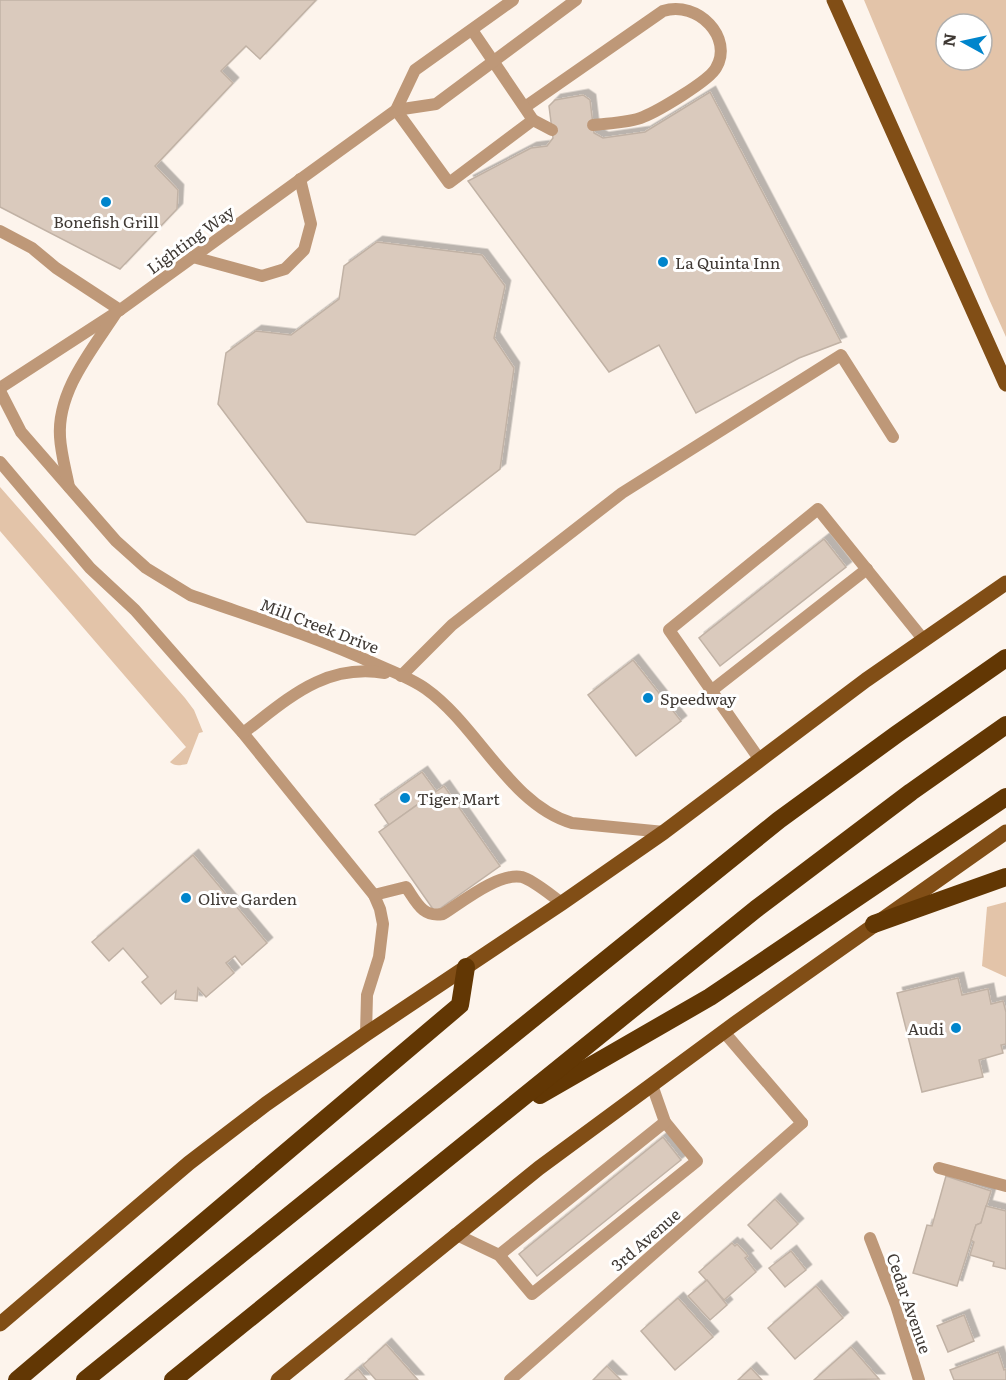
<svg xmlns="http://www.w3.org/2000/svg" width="1006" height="1380" viewBox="0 0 1006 1380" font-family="Literata,serif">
  <defs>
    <filter id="shadow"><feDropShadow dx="5.5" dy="-5.5" stdDeviation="0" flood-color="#0004"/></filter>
  </defs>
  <rect width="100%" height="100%" fill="#fdf4ec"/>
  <g fill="#e3c4a9" fill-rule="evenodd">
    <path d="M 864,0 L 1006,0 L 1006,337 L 989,299 ZM 946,24 L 982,24 L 982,60 L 946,60 Z"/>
    <path d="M 0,487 L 185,698 L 194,710 L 203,732 L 199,733 L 187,764 C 181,765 175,767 170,762 L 186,747 L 0,531 Z"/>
    <path d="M 1006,902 L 1006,977 L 982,966 L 987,907 Z"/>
  </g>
  <g fill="#dacabd" stroke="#c1b2a5" stroke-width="1.5" filter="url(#shadow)">
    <path d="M 0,0 L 316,0 L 260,59 L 246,46 L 221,71 L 233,83 L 155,166 L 178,190 L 177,209 L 120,269 L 0,207 Z"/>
    <path d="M 710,92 L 841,342 L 799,358 L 696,413 L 659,345 L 609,372 L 468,181 L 531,148 L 547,146 L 553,138 L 549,106 L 555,100 L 583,95 L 590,100 L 594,133 L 603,138 L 645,132 Z"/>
    <path d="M 377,242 L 482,255 L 505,286 L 494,338 L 514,368 L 500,469 L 415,535 L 307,522 L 218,404 L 226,353 L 256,331 L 291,335 L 339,299 L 344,266 Z"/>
    <path d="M 824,539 L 846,567 L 720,666 L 699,638 Z"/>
    <path d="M 633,660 L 681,721 L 636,756 L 588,695 Z"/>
    <path d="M 422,772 L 436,791 L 389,825 L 375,805 Z"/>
    <path d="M 444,786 L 500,866 L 435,912 L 379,832 Z"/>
    <path d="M 193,855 L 267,943 L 242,965 L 235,956 L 226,963 L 234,973 L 206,997 L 198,988 L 197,1001 L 175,999 L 176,991 L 161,1004 L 142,982 L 148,977 L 123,948 L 109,961 L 92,942 Z"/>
    <path d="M 958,978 L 962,995 L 988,989 L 991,1004 L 1003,1001 L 1006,1012 L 1006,1044 L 1001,1045 L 1003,1053 L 979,1060 L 983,1077 L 922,1092 L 897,993 Z"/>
    <path d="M 663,1137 L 681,1160 L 537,1276 L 519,1254 Z"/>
    <path d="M 946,1176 L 991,1191 L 981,1223 L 976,1225 L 957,1286 L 913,1273 L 927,1225 L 932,1226 Z"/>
    <path d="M 775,1199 L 798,1224 L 771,1249 L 748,1225 Z"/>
    <path d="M 986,1206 L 1006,1211 L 1006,1269 L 993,1266 L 994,1262 L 970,1255 L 974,1242 L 971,1240 L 976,1225 L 981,1223 Z"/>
    <path d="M 732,1243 L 735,1246 L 737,1244 L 748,1256 L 745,1258 L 756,1272 L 724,1300 L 699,1272 Z"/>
    <path d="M 791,1251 L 806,1270 L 785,1287 L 769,1268 Z"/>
    <path d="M 707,1280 L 727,1305 L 710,1320 L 688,1296 Z"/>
    <path d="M 816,1286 L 843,1318 L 795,1359 L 768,1328 Z"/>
    <path d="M 678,1298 L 713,1337 L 675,1370 L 641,1331 Z"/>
    <path d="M 964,1315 L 974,1341 L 948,1352 L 937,1326 Z"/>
    <path d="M 386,1344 L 418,1380 L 376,1380 L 363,1365 Z"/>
    <path d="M 851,1347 L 879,1379 L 814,1380 Z"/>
    <path d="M 998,1352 L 1004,1370 L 1006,1369 L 1006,1380 L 954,1380 L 950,1370 Z"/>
    <path d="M 607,1366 L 621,1380 L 593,1380 Z"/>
    <path d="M 751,1368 L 762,1380 L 738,1380 Z"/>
    <path d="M 358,1369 L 367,1380 L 345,1380 Z"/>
  </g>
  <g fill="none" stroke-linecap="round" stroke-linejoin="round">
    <g stroke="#be9878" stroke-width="12">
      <path d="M 525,107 L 663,11 C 698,0 734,38 716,68 C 709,81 658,111 643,117 C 629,123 609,123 593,125"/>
      <path d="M 396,110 L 449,183 L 533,120 L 472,30"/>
      <path d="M 533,120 L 552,130"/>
      <path d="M 0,231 L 32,248 L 56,268 L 120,310"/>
      <path d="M 193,257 L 262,276 L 285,269 L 304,250 L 311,224 L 300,179"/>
      <path d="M 401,676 L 452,625 L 622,493 L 841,355 L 893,437"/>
      <path d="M 711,691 L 867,569"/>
      <path d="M 760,760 L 669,630 L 818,509 L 923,639"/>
      <path d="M 374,895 L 406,887 C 416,901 422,918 443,914 C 462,902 499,872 522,877 C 533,880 552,896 562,903"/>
      <path d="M 724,1032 L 802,1123"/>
      <path d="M 455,1234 L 499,1255 L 532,1294 L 697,1161 L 665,1122 L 652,1085"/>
      <path d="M 499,1255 L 665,1122"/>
    </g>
    <g stroke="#be9878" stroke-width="12">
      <path d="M 396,110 L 436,104 L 576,0"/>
      <path d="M 0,388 L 120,310 L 396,110 L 415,70 L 513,0"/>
      <path d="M 939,1168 L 1006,1186"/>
      <path d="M 870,1238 L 896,1305 L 919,1380"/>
      <path d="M 510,1380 L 802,1123"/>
    </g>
    <g stroke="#be9878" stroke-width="12">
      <path d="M 0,391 L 21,432 L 116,541 L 146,568 L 190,595 C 252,617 314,636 373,663 C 391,671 411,678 426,689 C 478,726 510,805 572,823 L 664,832"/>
      <path d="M 0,462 L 90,568 L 135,610 L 243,733 L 374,895 L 380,909 L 383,924 L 379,957 L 367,995 L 366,1034"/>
      <path d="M 69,487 C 66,471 61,454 60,437 C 57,391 92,350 116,313"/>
      <path d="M 243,733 C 288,699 324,663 385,673"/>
    </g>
    <g stroke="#814e16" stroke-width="15">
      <path d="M 834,0 L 1006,384"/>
      <path d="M 0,1324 L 189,1163 L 266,1104 L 366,1034 L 562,903 L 664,832 L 866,680 L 1006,583"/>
      <path d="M 278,1380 L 539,1168 L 737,1022 L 1006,832"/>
    </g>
    <g stroke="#623704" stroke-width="18">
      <path d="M 874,924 L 1006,877"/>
      <path d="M 540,1095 L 710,997 L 1006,797"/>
      <path d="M 17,1380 L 460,1005 L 466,967"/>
      <path d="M 85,1380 L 779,820 L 897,734 L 1006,658"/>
      <path d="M 173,1380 L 756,909 L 911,792 L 1006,725"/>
    </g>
  </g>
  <g fill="#0085cc" stroke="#fff" stroke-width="2">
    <circle cx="106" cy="202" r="6"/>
    <circle cx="663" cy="262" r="6"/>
    <circle cx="648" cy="698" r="6"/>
    <circle cx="405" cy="798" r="6"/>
    <circle cx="186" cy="898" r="6"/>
    <circle cx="956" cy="1028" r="6"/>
  </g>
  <g text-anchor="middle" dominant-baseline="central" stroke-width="6" stroke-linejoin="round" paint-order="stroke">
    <g font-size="16" fill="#3f3934" stroke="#fff" text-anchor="start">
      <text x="106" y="221" text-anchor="middle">Bonefish Grill</text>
      <text x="675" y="262">La Quinta Inn</text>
      <text x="660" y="698">Speedway</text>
      <text x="417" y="798">Tiger Mart</text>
      <text x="198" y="898">Olive Garden</text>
      <text x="944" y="1028" text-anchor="end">Audi</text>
    </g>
    <g font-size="16" fill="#3f3934" stroke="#fff">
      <text transform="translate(190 239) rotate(-36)">Lighting Way</text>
      <text transform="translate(320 625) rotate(21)">Mill Creek Drive</text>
      <text transform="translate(645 1239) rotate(-41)">3rd Avenue</text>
      <text transform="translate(910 1303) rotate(71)">Cedar Avenue</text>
    </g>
  </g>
  <g transform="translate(964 42) rotate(278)"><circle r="28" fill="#ffffff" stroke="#b2b0ae" stroke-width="1.5"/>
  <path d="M0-4.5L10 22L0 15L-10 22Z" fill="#0085cc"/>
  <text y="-9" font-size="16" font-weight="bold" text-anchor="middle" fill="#3f3934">N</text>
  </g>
</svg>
